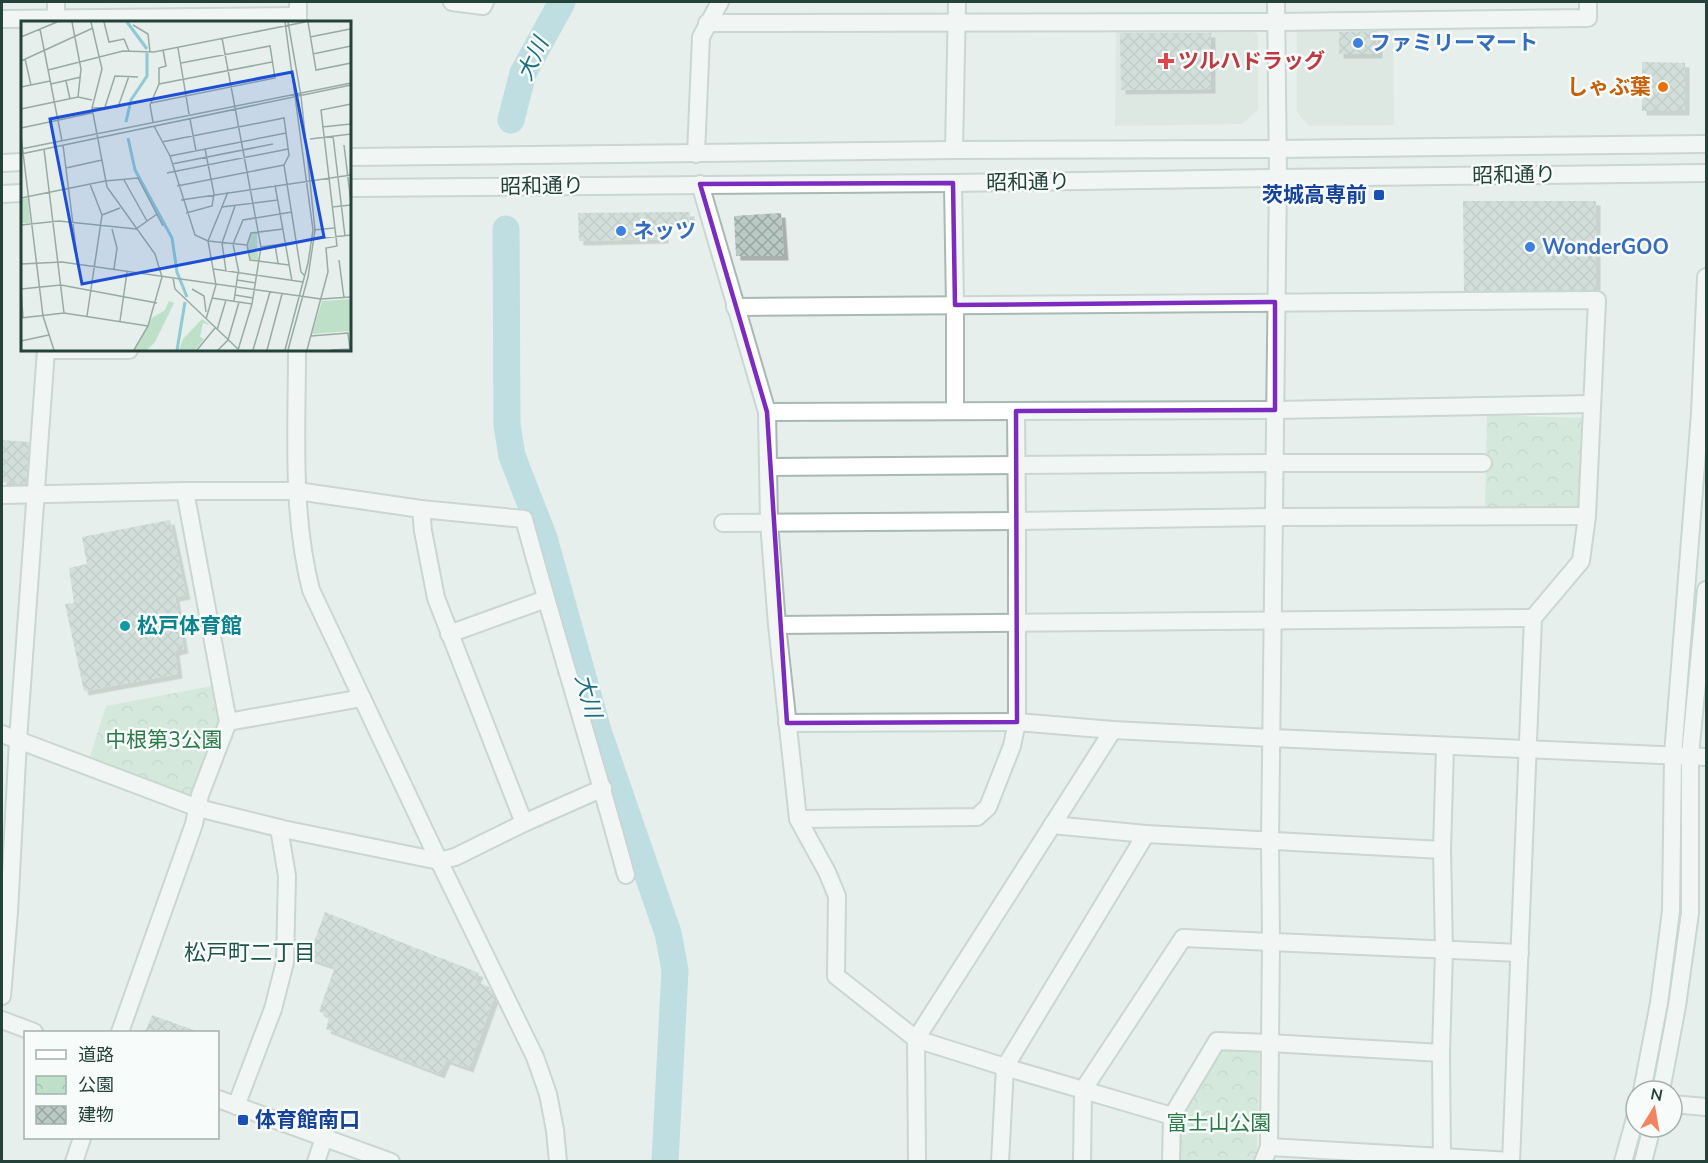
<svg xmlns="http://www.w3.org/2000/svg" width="1708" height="1163" viewBox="0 0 1708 1163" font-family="'Nunito Sans','Noto Sans JP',sans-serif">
  <defs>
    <pattern id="park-crowns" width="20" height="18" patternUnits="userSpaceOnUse" patternTransform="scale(1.5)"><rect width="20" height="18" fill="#bfe0c8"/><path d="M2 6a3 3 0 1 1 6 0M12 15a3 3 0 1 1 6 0" fill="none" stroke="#a4c1ad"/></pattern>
    <pattern id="building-cross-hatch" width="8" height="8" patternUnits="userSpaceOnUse" patternTransform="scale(1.5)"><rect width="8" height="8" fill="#bbcac4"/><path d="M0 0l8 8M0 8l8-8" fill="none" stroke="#98a6a0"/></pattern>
    <filter id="shadow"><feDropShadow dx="4.5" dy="4.5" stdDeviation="0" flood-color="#0004"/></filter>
  </defs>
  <rect width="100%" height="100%" fill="#e6efeb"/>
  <g fill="#d4dfda">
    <path d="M 1247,27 L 1258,35 L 1258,110 L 1242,124 L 1115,126 L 1116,29 Z"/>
    <path d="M 1393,30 L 1394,125 L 1309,126 L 1297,112 L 1297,31 Z"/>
  </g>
  <g fill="url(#park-crowns)">
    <path d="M 1487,415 L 1585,418 L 1582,506 L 1485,508 Z"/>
    <path d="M 212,686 L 218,722 L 191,798 L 90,757 L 106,706 Z"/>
    <path d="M 1219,1046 L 1260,1049 L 1257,1150 L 1253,1161 L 1176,1162 L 1177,1117 Z"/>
  </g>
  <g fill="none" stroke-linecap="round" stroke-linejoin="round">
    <g stroke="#8ec9d4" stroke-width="27">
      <path d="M 511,120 L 523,73 L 562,2"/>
      <path d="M 506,229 L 507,425 L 512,456 L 544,538 L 598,731 L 668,933 L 675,970 L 665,1162"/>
    </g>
  </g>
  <g fill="url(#building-cross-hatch)" filter="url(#shadow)">
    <path d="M 1378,31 L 1378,54 L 1339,54 L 1339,32 Z"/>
    <path d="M 1120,33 L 1211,33 L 1211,89 L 1121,90 Z"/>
    <path d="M 1642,62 L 1685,63 L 1685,111 L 1642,111 Z"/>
    <path d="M 1463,201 L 1596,201 L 1596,290 L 1464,291 Z"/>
    <path d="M 690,212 L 690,222 L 664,223 L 664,239 L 579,241 L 578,213 Z"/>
    <path d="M 781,213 L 784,256 L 736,256 L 734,216 Z"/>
    <path d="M 2,440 L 29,442 L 26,484 L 2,482 Z"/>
    <path d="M 170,520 L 186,595 L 175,597 L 184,649 L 175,651 L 178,674 L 84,691 L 65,604 L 74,603 L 69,568 L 87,564 L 82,537 Z"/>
    <path d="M 325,912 L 479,973 L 475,981 L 489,987 L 494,998 L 469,1068 L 446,1060 L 440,1074 L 326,1029 L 329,1017 L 319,1011 L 335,967 L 308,958 Z"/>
    <path d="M 152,1015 L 196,1031 L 195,1032 L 145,1032 Z"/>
  </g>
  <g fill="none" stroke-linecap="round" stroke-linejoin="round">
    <defs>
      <g id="minor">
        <path d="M 56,2 L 56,22"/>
        <path d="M 452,2 L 483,6 L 485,2"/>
        <path d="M 2,19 L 298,16"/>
        <path d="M 298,22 L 298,2"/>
        <path d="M 707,23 L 1276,22 L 1588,18 L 1588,2"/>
        <path d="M 954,150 L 957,2"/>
        <path d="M 696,154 L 701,37 L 720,2"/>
        <path d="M 350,157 L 954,150 L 1277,149 L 1706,144"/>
        <path d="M 2,163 L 22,162"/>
        <path d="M 953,183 L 955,305 L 955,411"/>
        <path d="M 700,184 L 767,412 L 769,522 L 777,625 L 798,819 L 827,872 L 837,896 L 836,976 L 916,1039 L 1005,1067 L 1172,1116"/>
        <path d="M 350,188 L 953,183 L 1278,178 L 1706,173"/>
        <path d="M 2,194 L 22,193"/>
        <path d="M 735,307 L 1597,300 L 1587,516 L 1581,561 L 1533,618 L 1511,1162"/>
        <path d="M 46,350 L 129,350"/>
        <path d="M 297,350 C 297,430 291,512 311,590 L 439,861 L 535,1057 L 548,1094 L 555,1130 L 558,1162"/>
        <path d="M 767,412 L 1275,410 L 1591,404"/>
        <path d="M 768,467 L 1274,463 L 1483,463"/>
        <path d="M 2,495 L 185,491 L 297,491 L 421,509 L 524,519 C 556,638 594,756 626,875"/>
        <path d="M 421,509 L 423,531 L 436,598 L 524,823"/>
        <path d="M 723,523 L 1017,521 L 1274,517 L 1587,516"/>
        <path d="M 777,625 L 1533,618"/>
        <path d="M 449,634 L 546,599"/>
        <path d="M 228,722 L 362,698"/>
        <path d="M 787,723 L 1017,722 L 1113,730 L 1272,738 L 1706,757"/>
        <path d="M 2,734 L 198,808 L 283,829 L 439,861 L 455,857 L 524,823 L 603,788"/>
        <path d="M 798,819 L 977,817 L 988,807 L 1012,746 L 1017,722 L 1017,521 L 1016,411"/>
        <path d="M 1052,825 L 1146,834 L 1442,850"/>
        <path d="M 2,996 L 9,912 L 18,740 L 46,350"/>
        <path d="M 2,1020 L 34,1032"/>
        <path d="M 120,1032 L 194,824 L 200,795 L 228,722 L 185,491"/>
        <path d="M 1642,1091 L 1659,1003 L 1671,911 L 1673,755 L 1700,414 L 1706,277"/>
        <path d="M 1661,1091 L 1677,1006 L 1690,913 L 1690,755 L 1706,590"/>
        <path d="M 218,1099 L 391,1162"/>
        <path d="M 1672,1104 L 1706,1107"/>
        <path d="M 236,1106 L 273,1009 L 285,962 L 287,876 L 279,828"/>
        <path d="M 1269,1147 L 1511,1161"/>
        <path d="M 74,1162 L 82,1138"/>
        <path d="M 316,1162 L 324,1138"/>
        <path d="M 917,1162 L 916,1039 L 1113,730"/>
        <path d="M 1000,1162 L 1005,1067 L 1146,834"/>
        <path d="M 1082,1162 L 1083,1090 L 1183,938 L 1520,953"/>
        <path d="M 1171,1162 L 1172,1116 L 1217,1041 L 1269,1043 L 1441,1053"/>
        <path d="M 1263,1162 L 1269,1147 L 1271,942 L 1270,841 L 1278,178 L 1276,2"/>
        <path d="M 1442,1162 L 1441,1053 L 1444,950 L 1442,850 L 1445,746"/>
        <path d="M 1623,1162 L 1636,1115"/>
        <path d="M 1643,1162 L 1652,1127"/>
      </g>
    </defs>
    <use href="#minor" stroke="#a8b8b2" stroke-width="20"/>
    <use href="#minor" stroke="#fff" stroke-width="16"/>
  </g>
  <path d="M0 0H1708V1163H0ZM 953,183 L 955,305 L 1275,302 L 1275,410 L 1016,411 L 1017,722 L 787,723 L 767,412 L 700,184 Z" fill="#e6efeb" fill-opacity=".55" fill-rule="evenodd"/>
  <path fill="none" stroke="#7b2cbf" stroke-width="4.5" stroke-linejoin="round" d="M 953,183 L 955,305 L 1275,302 L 1275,410 L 1016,411 L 1017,722 L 787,723 L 767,412 L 700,184 Z"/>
  <g fill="#3f7fe0" stroke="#f7fbf9" stroke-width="2">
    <circle cx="1358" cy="43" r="6"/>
    <circle cx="621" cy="231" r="6"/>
    <circle cx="1530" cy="247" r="6"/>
  </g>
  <path fill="#e0444e" stroke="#f7fbf9" stroke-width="2" d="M1163 52h6v6h6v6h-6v6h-6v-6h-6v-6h6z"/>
  <circle fill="#e8710a" stroke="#f7fbf9" stroke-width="2" cx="1663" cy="87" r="6"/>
  <g fill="#1a4fb4" stroke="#f7fbf9" stroke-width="2">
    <rect x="1373" y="189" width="12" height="12" rx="3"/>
    <rect x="237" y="1114" width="12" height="12" rx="3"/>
  </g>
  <circle fill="#0f9aa8" stroke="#f7fbf9" stroke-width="2" cx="125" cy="626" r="6"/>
  <g text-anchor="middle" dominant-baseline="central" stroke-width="5" stroke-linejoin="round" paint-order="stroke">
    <g font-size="21" font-weight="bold" fill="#366cbe" stroke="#f7fbf9" text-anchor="start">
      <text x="1370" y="43">ファミリーマート</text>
      <text x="633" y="231">ネッツ</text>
      <text x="1542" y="247">WonderGOO</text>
    </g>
    <g font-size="21" font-weight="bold" fill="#be3a42" stroke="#f7fbf9" text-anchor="start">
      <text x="1178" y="61">ツルハドラッグ</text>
    </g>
    <g font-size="21" font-weight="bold" fill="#c56008" stroke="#f7fbf9" text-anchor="end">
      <text x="1651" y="87">しゃぶ葉</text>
    </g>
    <g font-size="21" fill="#24423a" stroke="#f7fbf9">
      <text transform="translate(1514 175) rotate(-1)">昭和通り</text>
      <text transform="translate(1028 182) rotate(-1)">昭和通り</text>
      <text transform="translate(542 186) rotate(-1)">昭和通り</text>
    </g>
    <g font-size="21" font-weight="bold" fill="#164399" stroke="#f7fbf9" text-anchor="end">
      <text x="1367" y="195">茨城高専前</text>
      <text x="255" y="1120" text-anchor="start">体育館南口</text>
    </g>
    <g font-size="21" font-weight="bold" fill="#0d838f" stroke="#f7fbf9" text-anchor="start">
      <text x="137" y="626">松戸体育館</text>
    </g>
    <g font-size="21" fill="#2d7a4b" stroke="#f7fbf9">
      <text x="164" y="740">中根第3公園</text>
      <text x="1219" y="1123">富士山公園</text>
    </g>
    <g font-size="22" font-style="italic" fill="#1c6f80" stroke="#f7fbf9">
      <text transform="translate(533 59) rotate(-65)">大川</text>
      <text transform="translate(588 696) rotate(75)">大川</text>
    </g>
    <g font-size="22" fill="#1f5548" stroke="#f7fbf9">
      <text x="250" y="953">松戸町二丁目</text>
    </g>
  </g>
  <g transform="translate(21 21)">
    <rect width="330" height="330" fill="#e6efeb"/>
    <path d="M 148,280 L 153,282 L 134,321 L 126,329 L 114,329 L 131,297 L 144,289 ZM 181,298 L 189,304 L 182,302 L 179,316 L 183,318 L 174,329 L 158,329 L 162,318 Z" fill="#bfe0c8"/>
    <path d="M 7,177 L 9,202 L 0,202 L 0,178 ZM 236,212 L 237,239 L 229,238 L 226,224 L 230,213 ZM 330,278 L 330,310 L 291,313 L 301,280 Z" fill="#bfe0c8"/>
    <path fill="none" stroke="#8ec9d4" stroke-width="3" d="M 106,1 L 126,28M 105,101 L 110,79 L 126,55 L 126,32M 107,117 L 114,149 L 151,217 L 156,251 L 166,276M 156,329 L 164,281"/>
    <path fill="none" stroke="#98aaa4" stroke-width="1.5" d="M 51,1 L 60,48 L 57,76M 70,1 L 81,48 L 71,87 L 86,166 L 134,233 L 141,256 L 127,305 L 113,329M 83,1 L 88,21 L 103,18 L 108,30M 287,1 L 295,49 L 330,42M 112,4 L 127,13 L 129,31M 19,8 L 41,120M 0,16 L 36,1M 289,16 L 329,8M 201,17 L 240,226 L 231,283 L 217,329M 157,27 L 168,93M 292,33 L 330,25M 4,38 L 10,64M 0,40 L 72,7M 27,49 L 102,30 L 133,31 L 284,1M 45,60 L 49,78M 30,63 L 60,56M 138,63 L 251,41M 0,66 L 29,60M 130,82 L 254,57 L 249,25 L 160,42M 84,86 L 94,55 L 117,56M 71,87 L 97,86 L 108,55M 0,88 L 57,76 L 71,79M 169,98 L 175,130M 132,101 L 129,84 L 138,63 L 138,47 L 145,45 L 142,29M 133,105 L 149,135 L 174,214 L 187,220 L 226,224M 301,106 L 330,103M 0,107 L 71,92M 0,115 L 22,295 L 33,329M 312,115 L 324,215M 289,118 L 330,113M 141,121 L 263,97 L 268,134 L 263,144 L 280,251 L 284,255M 42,124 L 57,243M 323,124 L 330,182M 0,128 L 330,62M 23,128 L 43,292M 0,133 L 330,64M 149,135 L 265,112M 151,143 L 252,123M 45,147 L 81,139M 146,152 L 267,128M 103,159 L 126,200M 254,164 L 271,260M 156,165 L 263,144M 0,177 L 84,160 L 117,157 L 142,205M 160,179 L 330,154M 201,186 L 257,179M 311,186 L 330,184M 165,192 L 191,185 L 193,173 L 184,128M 81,194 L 99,187M 0,204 L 38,200 L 115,208 L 136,193M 91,208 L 96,227 L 93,248M 262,208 L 230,212 L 226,224 L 229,239 L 268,244M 293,209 L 313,207M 294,218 L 330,214M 254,224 L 257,242M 240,226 L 275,221M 318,239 L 323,277M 0,243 L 41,241 L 300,278 L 330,276M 193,248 L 282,261M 205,250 L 201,222 L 214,185M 218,252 L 212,223 L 222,199 L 271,191M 152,257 L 154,268 L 217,328M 216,259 L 235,262M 0,268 L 40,264 L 136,282M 0,268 L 2,297M 171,268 L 183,275 L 185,291M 214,274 L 232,277M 191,277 L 231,283M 213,280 L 217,252M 66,295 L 81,194 L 69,163M 0,297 L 43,292 L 127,305M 185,298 L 195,264 L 187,220 L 207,171M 99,300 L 106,251M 196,309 L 205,279M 290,315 L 327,312 L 329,329M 0,320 L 28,314M 176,329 L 194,307M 197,329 L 207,319 L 218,281M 232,329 L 249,271M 246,329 L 261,273M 264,329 L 287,242 L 292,209 L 264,1M 267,329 L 287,256 L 294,209 L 280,75 L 267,1M 286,329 L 307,251 L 305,227 L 316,225 L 300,89 L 330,83M 310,329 L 329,328"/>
    <path fill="#1d4ed8" fill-opacity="0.15" stroke="#1d4ed8" stroke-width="3" d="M 271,51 L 303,216 L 61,263 L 29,98 Z"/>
    <rect width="330" height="330" fill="none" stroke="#24423a" stroke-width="3"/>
  </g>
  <rect width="1708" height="1163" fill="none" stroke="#24423a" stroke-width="6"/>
  <rect x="24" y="1031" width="195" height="108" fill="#f7fbf9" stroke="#a3b1ad" stroke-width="1.5"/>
  <rect x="36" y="1050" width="30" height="9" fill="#ffffff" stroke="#a3b1ad" stroke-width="1.5"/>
  <text x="78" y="1061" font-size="18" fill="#24423a">道路</text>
  <rect x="36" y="1076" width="30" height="18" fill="url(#park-crowns)" stroke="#a3b1ad" stroke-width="1.5"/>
  <text x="78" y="1091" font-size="18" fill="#24423a">公園</text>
  <rect x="36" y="1106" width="30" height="18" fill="url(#building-cross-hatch)" stroke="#a3b1ad" stroke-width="1.5"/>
  <text x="78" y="1121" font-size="18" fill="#24423a">建物</text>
  <g transform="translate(1654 1109) rotate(11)"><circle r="28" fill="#f7fbf9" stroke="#a3b1ad" stroke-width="1.5"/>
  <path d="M0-4.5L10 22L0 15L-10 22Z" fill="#f4845f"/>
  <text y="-9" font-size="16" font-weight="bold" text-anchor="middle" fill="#24423a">N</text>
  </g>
</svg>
